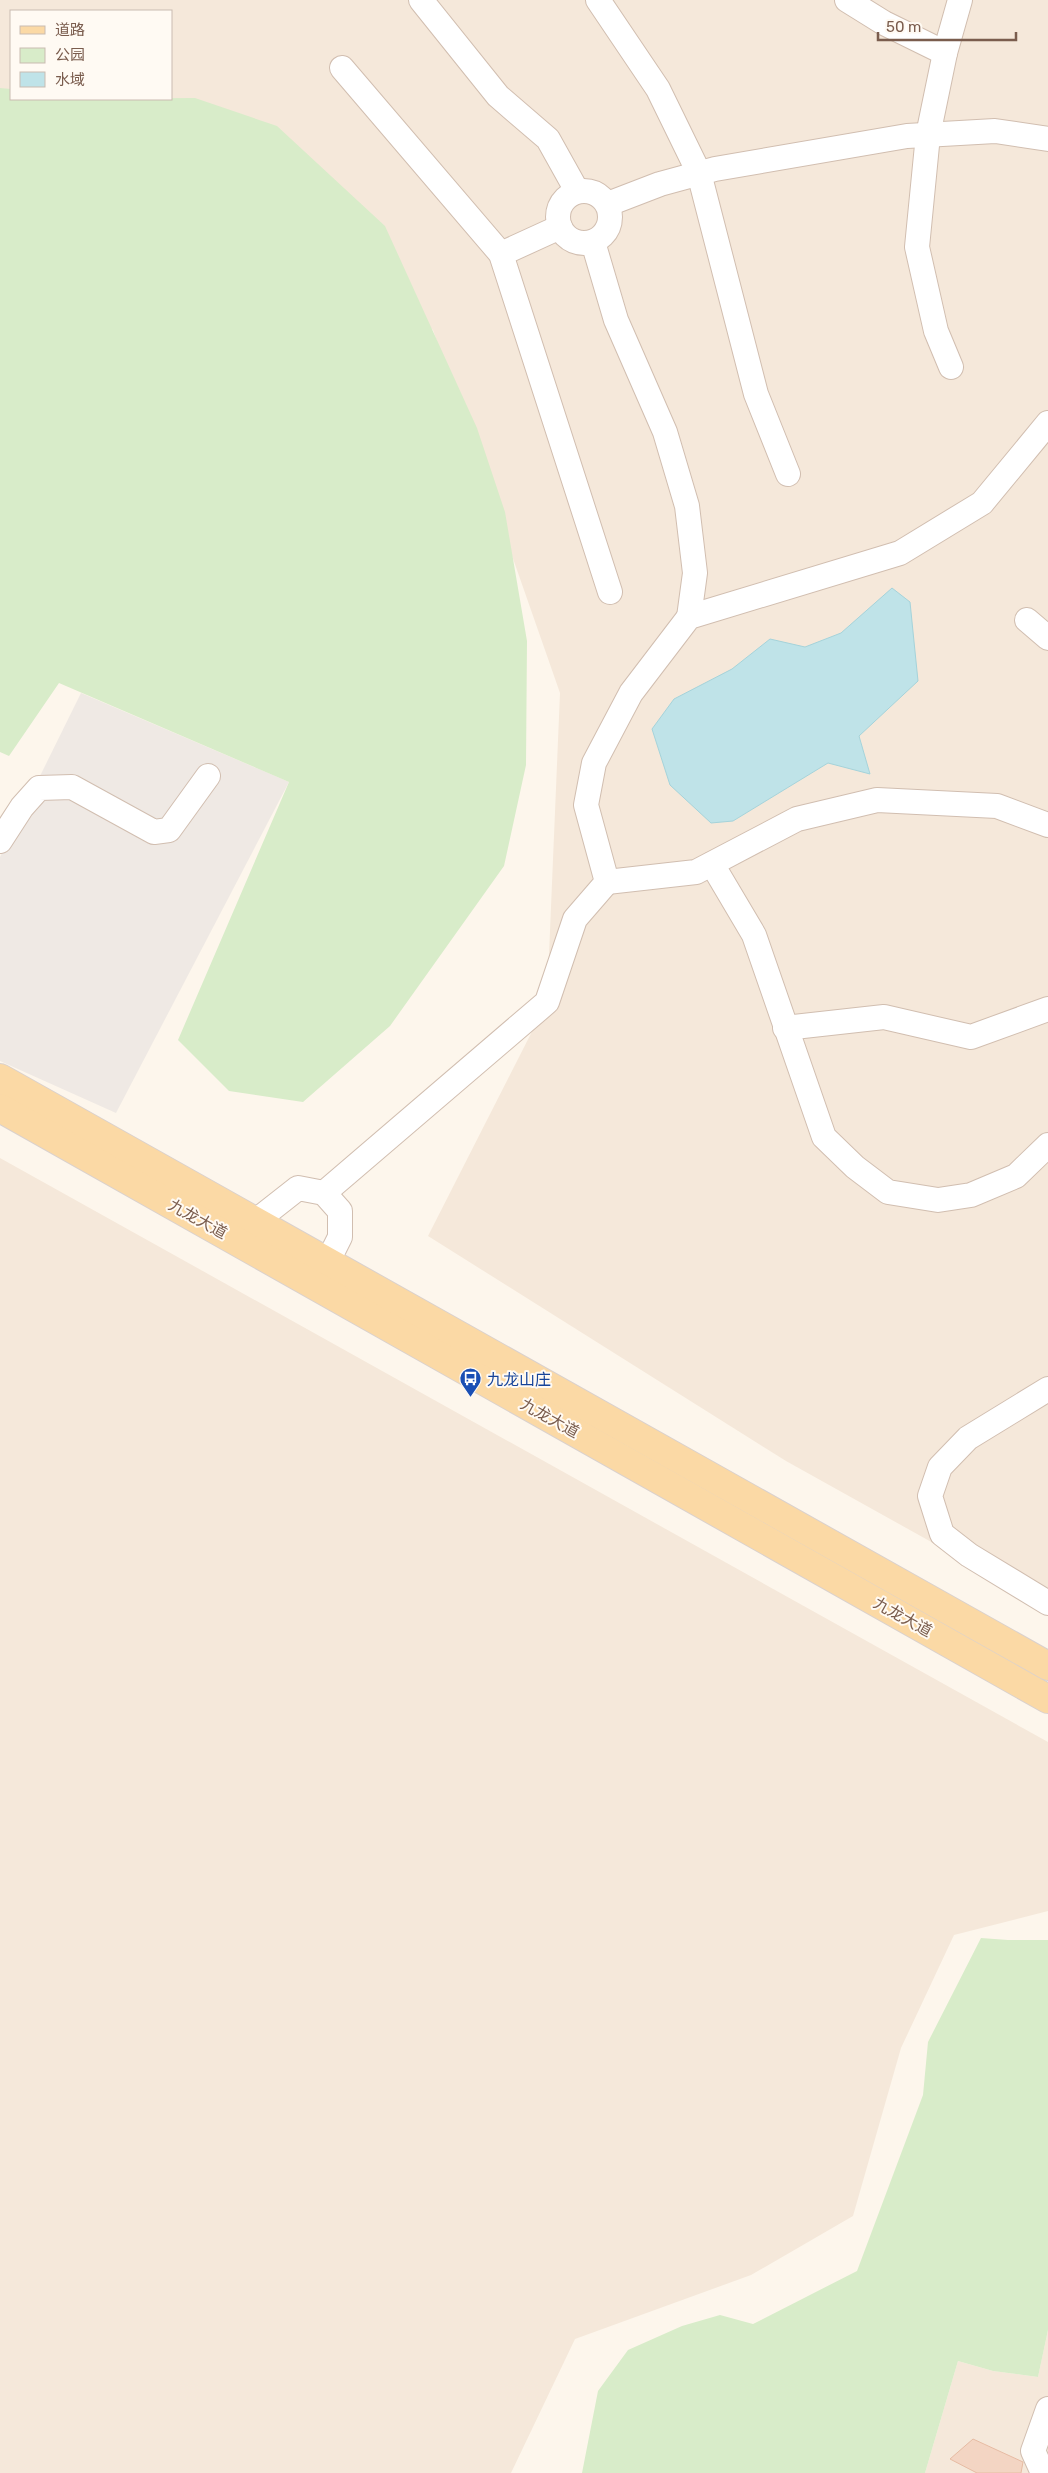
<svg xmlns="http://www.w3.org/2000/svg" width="1048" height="2473" viewBox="0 0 1048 2473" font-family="Rubik,'Noto Sans SC',sans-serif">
  <rect width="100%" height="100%" fill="#fdf6ec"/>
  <g fill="#f5e8da">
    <path d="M 0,0 L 1048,0 L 1048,1607 L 786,1461 L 428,1236 L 547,1002 L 560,693 L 433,330 L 171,99 L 171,11 L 11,11 L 11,91 L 0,90 Z"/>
    <path d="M 0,1158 L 1048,1742 L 1048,1911 L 954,1935 L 901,2048 L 853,2216 L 751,2275 L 575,2339 L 511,2473 L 0,2473 Z"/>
    <path d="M 1048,2330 L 1048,2473 L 925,2473 L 958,2361 L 993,2371 L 1038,2377 Z"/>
  </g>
  <path fill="#efe9e4" d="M 81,693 L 289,782 L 116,1113 L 0,1061 L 0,857 Z"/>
  <g fill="#d8ecc9">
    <path d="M 0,88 L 11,89 L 11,99 L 195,98 L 277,126 L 385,226 L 477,428 L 505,512 L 527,641 L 526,765 L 504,866 L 390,1026 L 303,1102 L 229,1091 L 178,1040 L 289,782 L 59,683 L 9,756 L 0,752 Z"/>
    <path d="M 981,1938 L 1008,1940 L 1048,1940 L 1048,2330 L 1038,2377 L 993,2371 L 958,2361 L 925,2473 L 582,2473 L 598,2391 L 628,2350 L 682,2326 L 720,2315 L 753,2324 L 857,2271 L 923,2095 L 928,2042 Z"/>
  </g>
  <path fill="#bfe3e8" stroke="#a5d3da" d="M 892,588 L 910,602 L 918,681 L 859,736 L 870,774 L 828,763 L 733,821 L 711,823 L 670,785 L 652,729 L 674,699 L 732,669 L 770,639 L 805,647 L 841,633 Z"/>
  <path fill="#f3d5c3" stroke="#e6bba3" d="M 973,2439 L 1023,2462 L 1021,2473 L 977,2473 L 950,2459 Z"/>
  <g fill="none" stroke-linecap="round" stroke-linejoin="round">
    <defs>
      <g id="minor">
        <path d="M 421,0 L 498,96 L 548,139 L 577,191"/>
        <path d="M 598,0 L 658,89 L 699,173 L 756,394 L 788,474"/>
        <path d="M 847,0 L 884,23 L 945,53"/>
        <path d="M 342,68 L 501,254 L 610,592"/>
        <circle cx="584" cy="217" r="26"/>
        <path d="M 608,204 L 660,184 L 715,169 L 907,136 L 995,131 L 1048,139"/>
        <path d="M 593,242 L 616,320 L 665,432 L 687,506 L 695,573 L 689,617"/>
        <path d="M 501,254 L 560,227"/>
        <path d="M 951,367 L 936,331 L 917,247 L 928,135 L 945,53 L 960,0"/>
        <path d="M 1027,620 L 1048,638"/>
        <path d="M 0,841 L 22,807 L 39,788 L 72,787 L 154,832 L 169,830 L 208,776"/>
        <path d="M 712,864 L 754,935 L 824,1137 L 855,1167 L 888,1192 L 938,1200 L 971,1195 L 1016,1176 L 1048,1145"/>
        <path d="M 607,882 L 696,872 L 797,819 L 877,800 L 997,806 L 1048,825"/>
        <path d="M 785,1028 L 884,1017 L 971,1037 L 1048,1009"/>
        <path d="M 324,1193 L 547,1002 L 575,919 L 607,882 L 586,805 L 594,763 L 631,693 L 689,617 L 900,553 L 982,503 L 1048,423"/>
        <path d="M 256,1221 L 298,1188 L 324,1193 L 340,1211 L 340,1237 L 328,1261"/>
        <path d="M 1048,1389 L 968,1438 L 940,1467 L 930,1496 L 942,1534 L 969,1555 L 1048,1603"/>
        <path d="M 1043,2473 L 1033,2451 L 1048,2409"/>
      </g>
      <g id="major">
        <path d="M 0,1078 L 1048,1666"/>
        <path d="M 0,1108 L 1048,1699"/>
      </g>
    </defs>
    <use href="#minor" stroke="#d1beb0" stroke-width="26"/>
    <use href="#major" stroke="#dad1cd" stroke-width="30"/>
    <use href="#minor" stroke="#fff" stroke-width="24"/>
    <use href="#major" stroke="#fbd9a5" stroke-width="28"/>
  </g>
  <defs>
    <symbol id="bus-pin" viewBox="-11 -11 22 30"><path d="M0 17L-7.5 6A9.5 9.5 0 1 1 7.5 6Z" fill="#1a4fb4" stroke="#fffaf3"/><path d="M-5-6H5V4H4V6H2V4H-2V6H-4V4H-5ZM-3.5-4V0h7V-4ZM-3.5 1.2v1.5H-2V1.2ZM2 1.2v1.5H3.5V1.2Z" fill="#fff"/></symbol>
  </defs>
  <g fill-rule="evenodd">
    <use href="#bus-pin" x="458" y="1366" width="25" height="34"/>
  </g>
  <g text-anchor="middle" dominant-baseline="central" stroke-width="4" stroke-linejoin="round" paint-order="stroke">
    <g font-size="16" fill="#7a5c4d" stroke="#fffaf3">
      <text transform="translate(198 1219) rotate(29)">九龙大道</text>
      <text transform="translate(550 1418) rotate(29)">九龙大道</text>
      <text transform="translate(903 1617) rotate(29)">九龙大道</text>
    </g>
    <g font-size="16" fill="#164399" stroke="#fffaf3" text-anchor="start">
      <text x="487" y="1379">九龙山庄</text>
    </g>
  </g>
  <rect x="10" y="10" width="162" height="90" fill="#fffaf3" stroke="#cabbb1"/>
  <rect x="20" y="26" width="25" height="8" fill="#fbd9a5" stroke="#cabbb1"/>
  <text x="55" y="35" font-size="15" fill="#7a5c4d">道路</text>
  <rect x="20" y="48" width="25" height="15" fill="#d8ecc9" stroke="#cabbb1"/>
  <text x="55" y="60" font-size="15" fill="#7a5c4d">公园</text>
  <rect x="20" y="72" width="25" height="15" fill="#bfe3e8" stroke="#cabbb1"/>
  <text x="55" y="85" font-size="15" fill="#7a5c4d">水域</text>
  <path d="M878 32v8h138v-8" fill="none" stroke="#7a5c4d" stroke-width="2.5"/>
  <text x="886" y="32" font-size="15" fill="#7a5c4d" stroke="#fffaf3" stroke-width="4" paint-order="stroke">50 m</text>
</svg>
